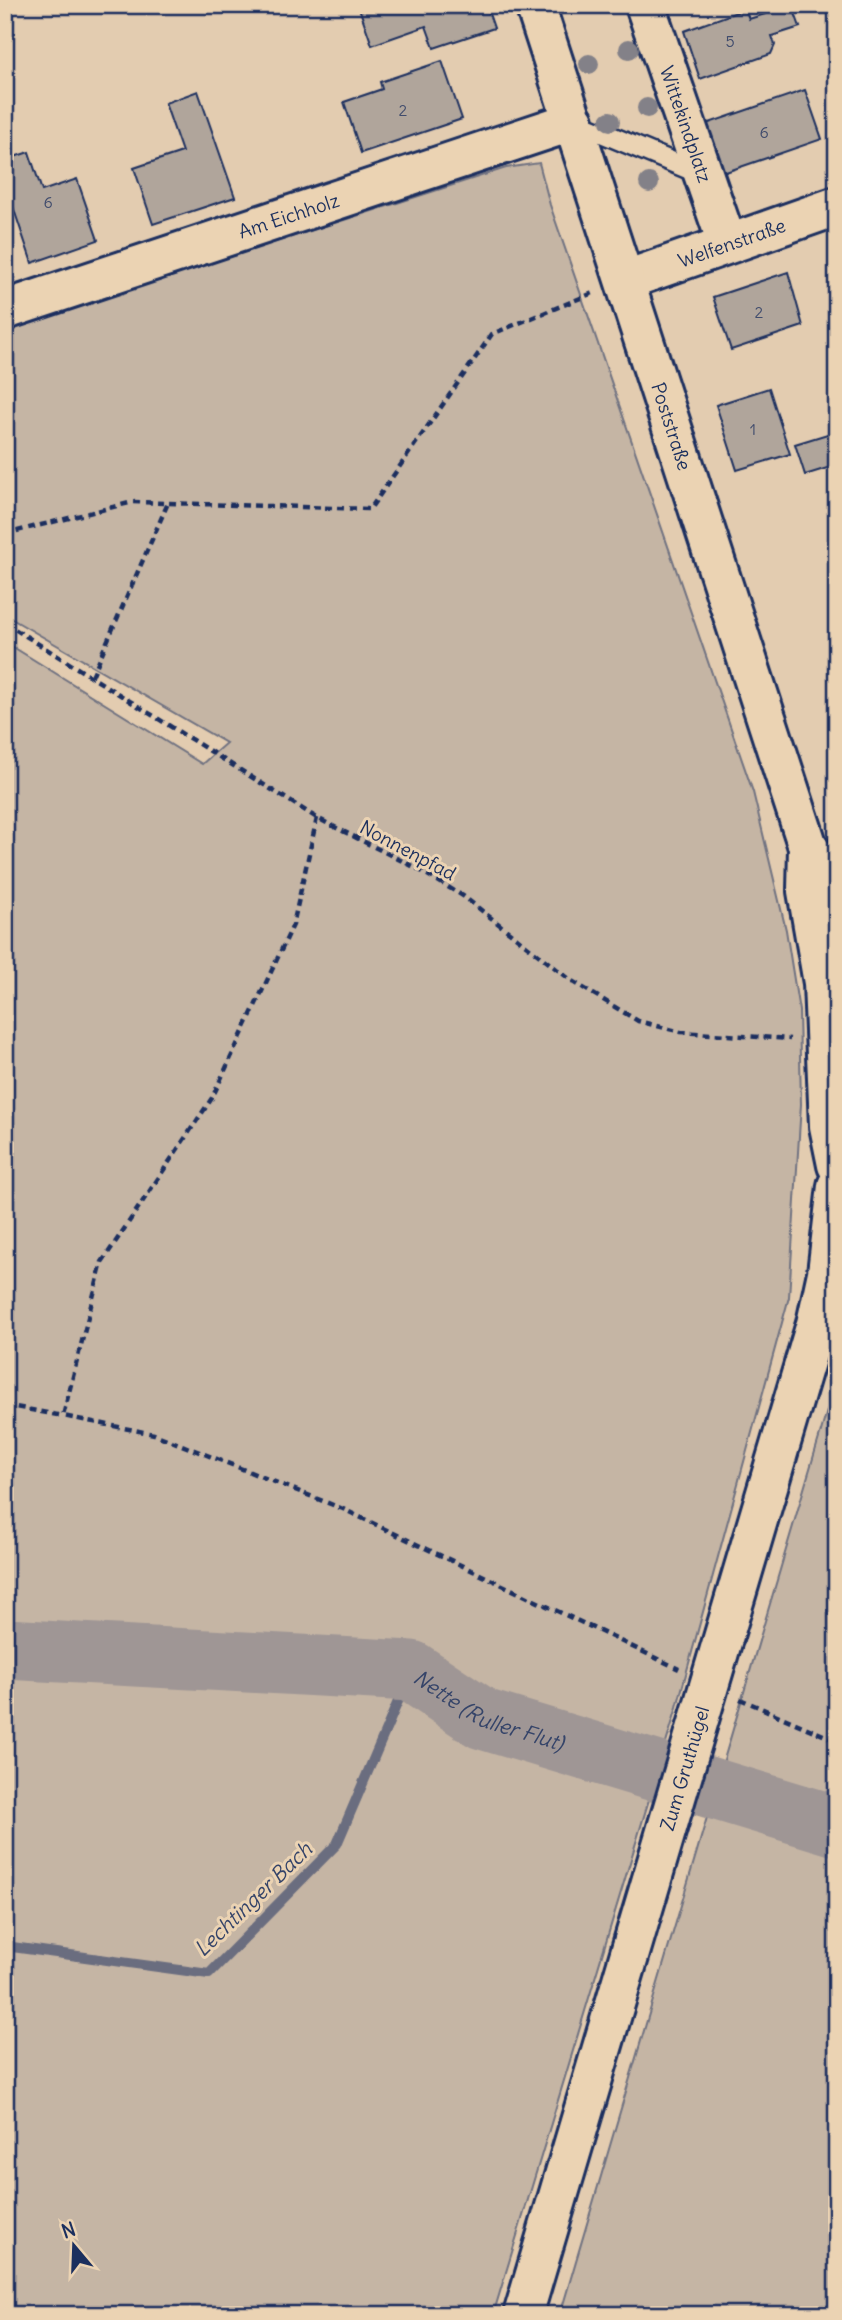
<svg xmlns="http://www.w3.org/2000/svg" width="842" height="2320" viewBox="0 0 842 2320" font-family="Delius,sans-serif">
  <rect width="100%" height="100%" fill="#e3ccb0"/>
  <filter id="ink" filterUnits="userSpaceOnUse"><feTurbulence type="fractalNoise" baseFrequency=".0143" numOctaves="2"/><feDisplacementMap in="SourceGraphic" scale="14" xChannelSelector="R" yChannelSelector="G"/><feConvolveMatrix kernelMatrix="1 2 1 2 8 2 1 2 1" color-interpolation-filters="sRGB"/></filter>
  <g filter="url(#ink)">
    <g fill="#c5b5a4" stroke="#707281" stroke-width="2">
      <path d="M 539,163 L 550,205 L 753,792 L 786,930 L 799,1011 L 801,1104 L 789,1297 L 677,1707 L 493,2315 L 5,2315 L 5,642 L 202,764 L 226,743 L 5,615 L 5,329 L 506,168 Z"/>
      <path d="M 837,1377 L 837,2315 L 560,2315 Z"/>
    </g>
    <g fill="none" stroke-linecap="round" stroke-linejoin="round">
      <path stroke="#6a6d7f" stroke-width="10" d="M 5,1946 L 209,1974 L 337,1844 L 411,1671"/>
      <path stroke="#9f9695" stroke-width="61" id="s1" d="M 5,1649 L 411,1671 L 483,1719 L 837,1826"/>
    </g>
    <g fill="#b0a59b" stroke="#1b2f5e" stroke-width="2">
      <path d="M 358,5 L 486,5 L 494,28 L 434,48 L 426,26 L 372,45 Z"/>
      <path d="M 762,5 L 792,5 L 800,27 L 772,36 L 775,45 L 771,54 L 700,79 L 684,31 L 745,9 L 749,19 L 765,14 Z"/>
      <path d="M 442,61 L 462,119 L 361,153 L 344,102 L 382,89 L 380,82 Z"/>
      <path d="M 805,90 L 822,139 L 723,173 L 706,124 Z"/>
      <path d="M 198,91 L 235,197 L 153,224 L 134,168 L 182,152 L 165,103 Z"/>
      <path d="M 29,152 L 42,191 L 77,179 L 98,240 L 32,263 L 5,183 L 5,160 Z"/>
      <path d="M 788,272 L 803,326 L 731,350 L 713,297 Z"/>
      <path d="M 769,388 L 790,454 L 737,470 L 716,405 Z"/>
      <path d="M 837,431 L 837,465 L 805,475 L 795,444 Z"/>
    </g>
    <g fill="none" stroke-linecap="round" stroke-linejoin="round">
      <defs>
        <path id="lane" d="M 574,121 L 703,175"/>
        <g id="street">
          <path id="s2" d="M 645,5 L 727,243"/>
          <path id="s3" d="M 626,280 L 837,206"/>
          <path id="s4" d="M 5,310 L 574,121"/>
        </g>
        <g id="secondary">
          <path id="s5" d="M 535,5 L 808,847 L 834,883 L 837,891"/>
          <path d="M 808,847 L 807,891 L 823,983 L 829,1126 L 837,1165"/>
          <path id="s6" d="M 523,2315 L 816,1324 L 827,1273 L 837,1186"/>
        </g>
      </defs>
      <use href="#lane" stroke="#1b2f5e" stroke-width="24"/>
      <use href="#street" stroke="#1b2f5e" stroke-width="44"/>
      <use href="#secondary" stroke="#1b2f5e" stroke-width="44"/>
      <g stroke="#1b2f5e" stroke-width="4.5" stroke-dasharray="7 5" stroke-linecap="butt">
        <path d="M 5,534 L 133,502 L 370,509 L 492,334 L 593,293"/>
        <path d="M 5,623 L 317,818 L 416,868 L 463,896 L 572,981 L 638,1021 L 681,1032 L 790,1039"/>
        <path d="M 92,676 L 168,503"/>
        <path d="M 317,818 L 293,925 L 212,1098 L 102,1262 L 63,1416 L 154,1434 L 343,1509 L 679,1669"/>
        <path d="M 5,1405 L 63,1416"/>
        <path d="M 740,1699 L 837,1741"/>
      </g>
      <use href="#lane" stroke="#ebd3b3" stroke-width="19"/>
      <use href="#street" stroke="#ebd3b3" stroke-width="38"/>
      <use href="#secondary" stroke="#ebd3b3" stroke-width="38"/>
    </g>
    <g fill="#838188">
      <circle cx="629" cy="49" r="10"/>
      <circle cx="589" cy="64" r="10"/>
      <circle cx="647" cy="108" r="10"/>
      <circle cx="610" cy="121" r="10"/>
      <circle cx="649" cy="183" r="10"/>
    </g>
  </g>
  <g text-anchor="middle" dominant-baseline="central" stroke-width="6" stroke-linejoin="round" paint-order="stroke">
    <g font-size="16" fill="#404c6d">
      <text x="730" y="41">5</text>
      <text x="403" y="110">2</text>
      <text x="764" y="132">6</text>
      <text x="48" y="202">6</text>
      <text x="759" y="312">2</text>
      <text x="753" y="429">1</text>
    </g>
    <g font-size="19" fill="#1b2f5e" stroke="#ebd3b3">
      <text stroke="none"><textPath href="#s2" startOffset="126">Wittekindplatz</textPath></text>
      <text stroke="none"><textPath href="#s4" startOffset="299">Am Eichholz</textPath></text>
      <text stroke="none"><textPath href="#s3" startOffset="112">Welfenstraße</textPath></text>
      <text stroke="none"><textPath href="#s5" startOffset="443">Poststraße</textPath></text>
      <text transform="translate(408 850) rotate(28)">Nonnenpfad</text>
      <text stroke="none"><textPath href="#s6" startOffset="570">Zum Gruthügel</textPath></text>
    </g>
    <g font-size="21" font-style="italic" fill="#354469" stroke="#ebd3b3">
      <text stroke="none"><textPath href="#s1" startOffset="495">Nette (Ruller Flut)</textPath></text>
      <text transform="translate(253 1899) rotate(-44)">Lechtinger Bach</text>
    </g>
  </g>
  <rect width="842" height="2320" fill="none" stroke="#ebd3b3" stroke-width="28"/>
  <rect x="14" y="14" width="814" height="2292" fill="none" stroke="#1b2f5e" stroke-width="2.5" filter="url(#ink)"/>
  <g transform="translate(74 2246) rotate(341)" stroke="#ebd3b3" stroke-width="5" paint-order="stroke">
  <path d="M0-5L12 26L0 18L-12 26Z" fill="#1b2f5e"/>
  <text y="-10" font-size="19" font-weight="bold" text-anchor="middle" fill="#1b2f5e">N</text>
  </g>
</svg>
